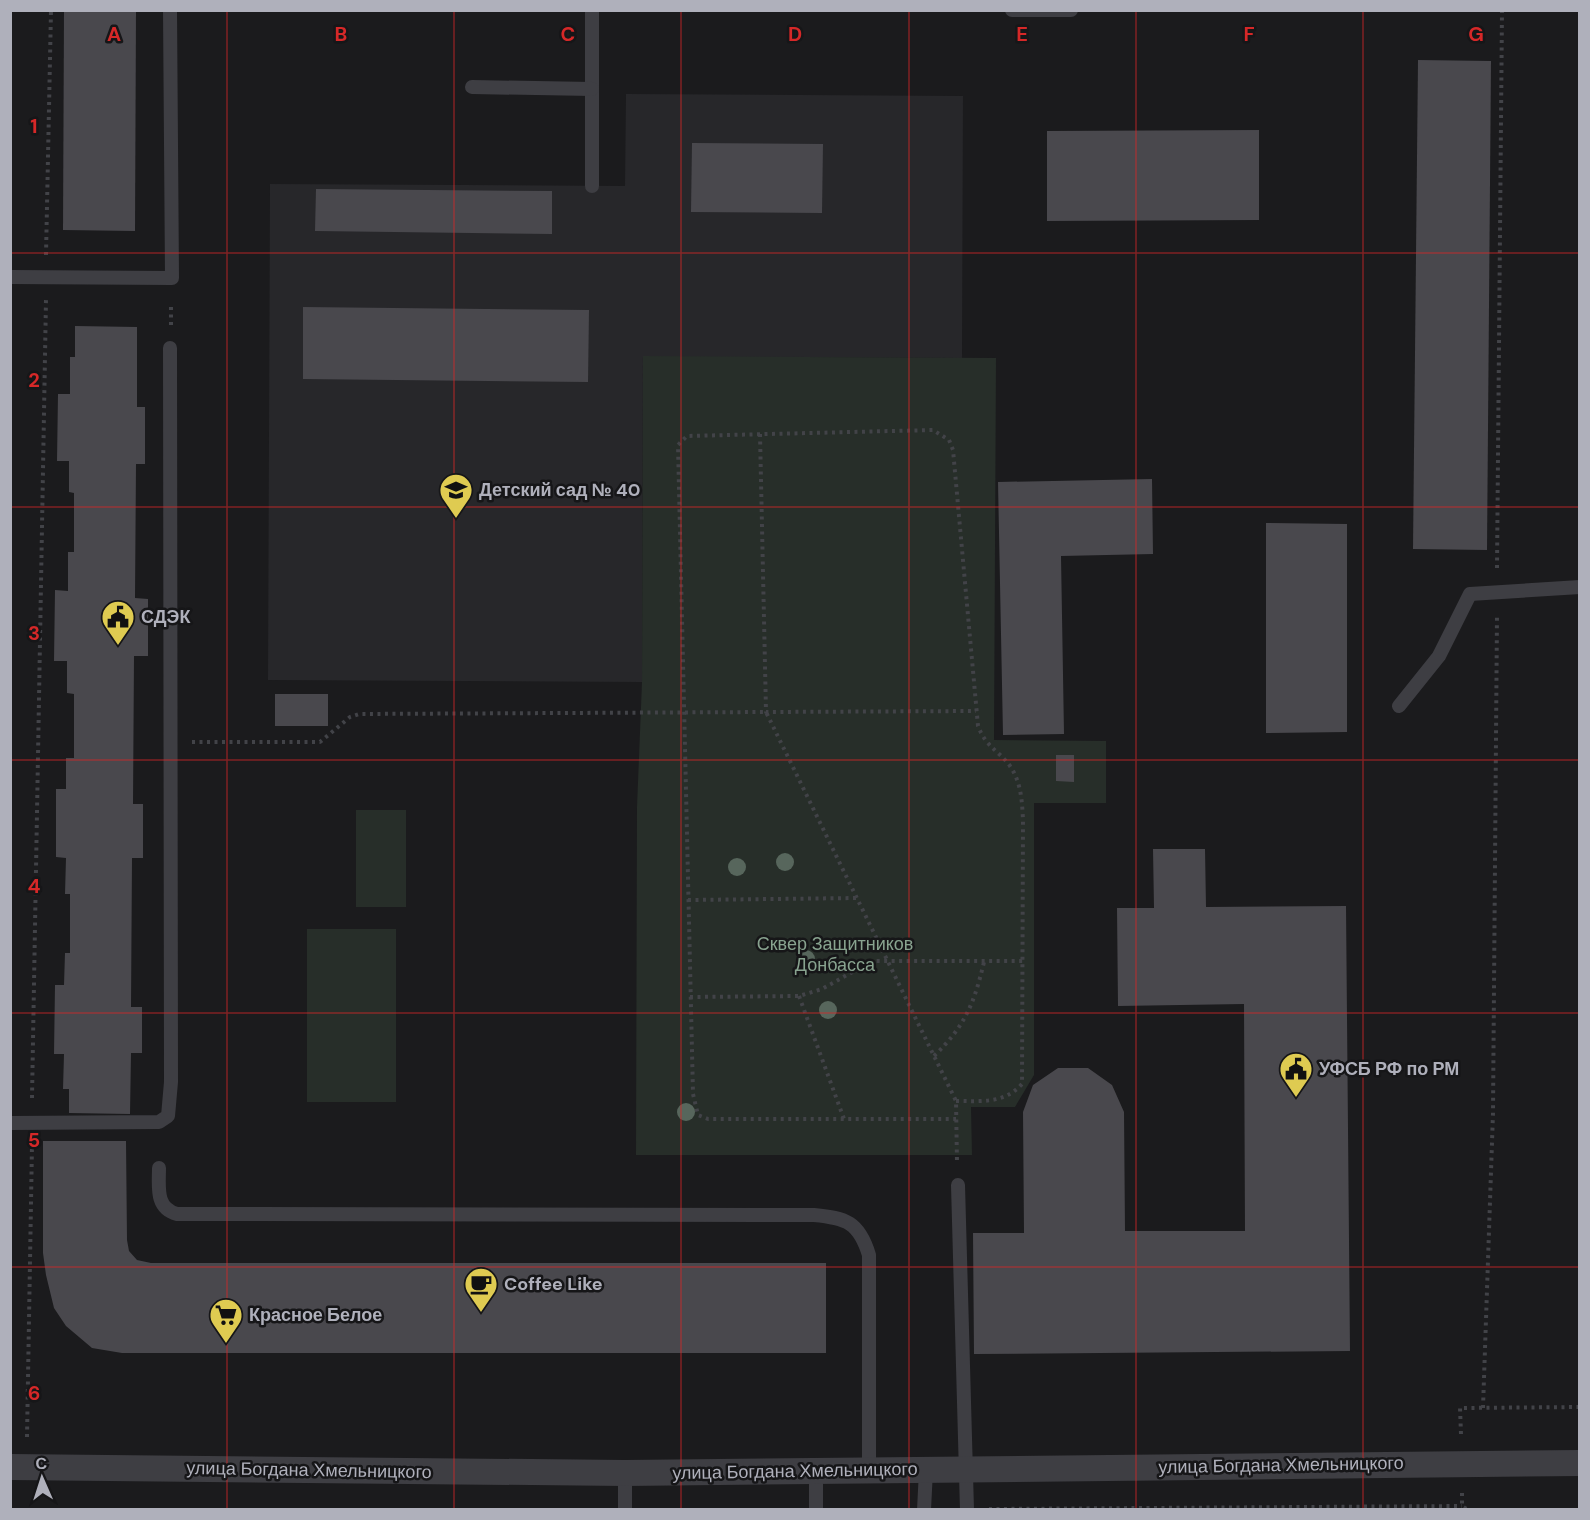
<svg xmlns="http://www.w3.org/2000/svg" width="1590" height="1520" viewBox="0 0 1590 1520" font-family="'DM Sans',sans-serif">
  <rect width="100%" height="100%" fill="#1b1b1d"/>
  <path fill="#27272a" d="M 626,94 L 963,96 L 962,358 L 643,357 L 642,682 L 268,680 L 270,184 L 625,186 Z"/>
  <g fill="#272e29">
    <path d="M 643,356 L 996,358 L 994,740 L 1106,741 L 1106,803 L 1034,803 L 1034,1075 L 1015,1107 L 971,1107 L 972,1155 L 636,1155 L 637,807 L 642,682 Z"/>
    <rect x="356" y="810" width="50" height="97"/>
    <rect x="307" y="929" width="89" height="173"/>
  </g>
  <g fill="#49484d">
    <path d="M 64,10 L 136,10 L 135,231 L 63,230 Z"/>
    <path d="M 1418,60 L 1491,61 L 1487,550 L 1413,549 Z"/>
    <path d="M 1259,130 L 1259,220 L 1047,221 L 1047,131 Z"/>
    <path d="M 692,143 L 823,144 L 822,213 L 691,212 Z"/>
    <path d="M 316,189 L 552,191 L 552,234 L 315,231 Z"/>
    <path d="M 303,307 L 589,310 L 588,382 L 303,379 Z"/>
    <path d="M 75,326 L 137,327 L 137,407 L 145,407 L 145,464 L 136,464 L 135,598 L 148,599 L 148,656 L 134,656 L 133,804 L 143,804 L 143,858 L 132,858 L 131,1007 L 142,1007 L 142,1053 L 131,1053 L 130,1114 L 69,1113 L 69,1089 L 63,1089 L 64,1054 L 54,1054 L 55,985 L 64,985 L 65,953 L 70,953 L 70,894 L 65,894 L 66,858 L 56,857 L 56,789 L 66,789 L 66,758 L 74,758 L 74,694 L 67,693 L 67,661 L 54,661 L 55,590 L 68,591 L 68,552 L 74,552 L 74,493 L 69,492 L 69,461 L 57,461 L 58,394 L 70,394 L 70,357 L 75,357 Z"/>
    <path d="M 1152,479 L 1153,554 L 1061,556 L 1064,734 L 1003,735 L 998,482 Z"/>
    <path d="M 1266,523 L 1347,524 L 1347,732 L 1266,733 Z"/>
    <rect x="275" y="694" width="53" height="32"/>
    <path d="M 1056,755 L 1074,755 L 1074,782 L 1056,781 Z"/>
    <path d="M 1153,849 L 1205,849 L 1206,907 L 1346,906 L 1350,1351 L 974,1354 L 973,1233 L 1024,1233 L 1023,1112 L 1033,1085 L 1058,1068 L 1088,1068 L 1112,1085 L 1124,1112 L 1125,1231 L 1245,1231 L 1244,1004 L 1118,1006 L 1117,908 L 1154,908 Z"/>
    <path d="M 43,1141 L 126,1141 L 127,1240 L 129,1251 L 137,1260 L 151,1263 L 826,1263 L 826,1353 L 122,1353 L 92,1348 L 66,1326 L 54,1308 L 46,1275 L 43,1253 Z"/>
  </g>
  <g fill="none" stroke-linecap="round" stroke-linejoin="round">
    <g stroke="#424348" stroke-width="4" stroke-dasharray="3 4.5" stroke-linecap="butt">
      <path d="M 46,255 L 51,10"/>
      <path d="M 171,325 L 171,303"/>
      <path d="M 760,434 L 766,712 L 976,711"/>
      <path d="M 1497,568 L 1502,10"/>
      <path d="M 192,742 L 320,742 L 350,717 L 359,714 L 766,712 L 956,1101 L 957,1163"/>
      <path d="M 688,900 L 857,898"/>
      <path d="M 799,996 L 844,1119"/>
      <path d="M 690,997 L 799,996 L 822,989 L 872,961 L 1023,961"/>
      <path d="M 934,1056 C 965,1026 974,1004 984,962"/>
      <path d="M 32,1098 L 46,299"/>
      <path d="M 956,1101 C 981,1101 1004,1104 1022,1084 L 1023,820 C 1022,800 1021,782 1010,766 C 998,750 986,747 978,726 L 953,450 L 949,440 L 933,430 L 687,436 L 678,445 L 693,1094 L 698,1115 L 708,1119 L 956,1119"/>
      <path d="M 1483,1408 L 1493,1113 L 1497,614"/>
      <path d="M 1461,1434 L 1460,1408 L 1580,1407"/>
      <path d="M 27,1437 L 32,1145"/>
      <path d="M 1462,1493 L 1462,1506 L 1468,1510"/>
      <path d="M 989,1509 L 1462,1506"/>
    </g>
    <g stroke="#3e3e43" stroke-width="14">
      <path d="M 592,10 L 592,186"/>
      <path d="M 1012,10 L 1071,10"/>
      <path d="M 472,87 L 592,89"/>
      <path d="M 10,277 L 172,278 L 170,10"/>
      <path d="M 1399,706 L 1439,656 L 1470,594 L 1580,587"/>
      <path d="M 10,1123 L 159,1122 L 168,1116 L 171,1082 L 170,348"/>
      <path d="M 159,1168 C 159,1187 155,1208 177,1214 L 814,1215 C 846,1218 859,1222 869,1255 L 869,1470"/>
      <path d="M 958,1185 L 967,1510"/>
      <path d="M 625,1510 L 625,1473"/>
      <path d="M 816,1510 L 816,1470"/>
      <path d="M 924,1510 L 926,1470"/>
    </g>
    <path stroke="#3e3e43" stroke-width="26" d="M 10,1467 L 625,1473 L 1580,1463"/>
  </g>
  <g fill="#57665c">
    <circle cx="785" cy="862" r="9"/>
    <circle cx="737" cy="867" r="9"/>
    <circle cx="806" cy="959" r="9"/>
    <circle cx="828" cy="1010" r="9"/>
    <circle cx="686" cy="1112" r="9"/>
  </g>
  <path fill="none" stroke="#d62828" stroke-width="1.5" stroke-opacity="0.55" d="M 227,10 L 227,1510M 454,10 L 454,1510M 681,10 L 681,1510M 909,10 L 909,1510M 1136,10 L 1136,1510M 1363,10 L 1363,1510M 10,253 L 1580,253M 10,507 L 1580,507M 10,760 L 1580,760M 10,1013 L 1580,1013M 10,1267 L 1580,1267"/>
  <defs>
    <symbol id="school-pin" viewBox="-11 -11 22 30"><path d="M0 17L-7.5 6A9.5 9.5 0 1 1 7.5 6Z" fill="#dfcb51" stroke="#161618"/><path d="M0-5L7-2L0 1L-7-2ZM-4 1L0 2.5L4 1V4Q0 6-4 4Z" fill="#111"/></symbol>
    <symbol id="civic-pin" viewBox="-11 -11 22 30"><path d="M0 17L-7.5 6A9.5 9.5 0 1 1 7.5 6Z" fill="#dfcb51" stroke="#161618"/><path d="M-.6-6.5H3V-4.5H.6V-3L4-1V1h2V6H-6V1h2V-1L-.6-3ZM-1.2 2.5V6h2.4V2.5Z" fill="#111"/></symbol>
    <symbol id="cafe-pin" viewBox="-11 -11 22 30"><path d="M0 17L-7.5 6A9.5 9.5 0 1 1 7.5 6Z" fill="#dfcb51" stroke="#161618"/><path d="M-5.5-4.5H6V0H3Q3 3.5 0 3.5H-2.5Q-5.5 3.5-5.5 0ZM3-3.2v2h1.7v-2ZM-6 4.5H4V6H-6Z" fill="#111"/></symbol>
    <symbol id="supermarket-pin" viewBox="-11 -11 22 30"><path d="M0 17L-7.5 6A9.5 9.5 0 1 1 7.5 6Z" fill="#dfcb51" stroke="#161618"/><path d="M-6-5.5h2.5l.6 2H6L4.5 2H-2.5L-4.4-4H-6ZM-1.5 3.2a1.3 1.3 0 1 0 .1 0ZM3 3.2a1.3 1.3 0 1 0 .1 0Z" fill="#111"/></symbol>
  </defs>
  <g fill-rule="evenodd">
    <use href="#school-pin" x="437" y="471" width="38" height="52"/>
    <use href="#civic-pin" x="99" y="598" width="38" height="52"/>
    <use href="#civic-pin" x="1277" y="1050" width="38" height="52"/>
    <use href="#cafe-pin" x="462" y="1265" width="38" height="52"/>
    <use href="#supermarket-pin" x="207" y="1296" width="38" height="52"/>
  </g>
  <g text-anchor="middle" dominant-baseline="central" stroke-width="5" stroke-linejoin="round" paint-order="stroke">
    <g font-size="18" font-weight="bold" fill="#afb0bb" stroke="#161618" text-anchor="start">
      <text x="479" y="490">Детский сад № 40</text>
      <text x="141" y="617">СДЭК</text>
      <text x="1319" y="1069">УФСБ РФ по РМ</text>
      <text x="504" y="1284">Coffee Like</text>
      <text x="249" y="1315">Красное Белое</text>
    </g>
    <g font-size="18" fill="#88a38f" stroke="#161618">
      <text x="835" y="944">Сквер Защитников<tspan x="835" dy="21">Донбасса</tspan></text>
    </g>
    <g font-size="18" fill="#afb0bb" stroke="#161618">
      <text transform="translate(1281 1465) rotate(-1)">улица Богдана Хмельницкого</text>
      <text transform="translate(309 1470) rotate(1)">улица Богдана Хмельницкого</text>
      <text transform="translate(795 1471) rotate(-1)">улица Богдана Хмельницкого</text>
    </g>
  </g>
  <g font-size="20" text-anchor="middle" font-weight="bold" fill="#d62828" stroke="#161618" stroke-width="5" stroke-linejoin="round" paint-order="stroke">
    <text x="114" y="41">A</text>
    <text x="341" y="41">B</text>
    <text x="568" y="41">C</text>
    <text x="795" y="41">D</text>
    <text x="1022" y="41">E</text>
    <text x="1249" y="41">F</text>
    <text x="1476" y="41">G</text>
    <text x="34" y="133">1</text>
    <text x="34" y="387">2</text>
    <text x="34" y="640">3</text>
    <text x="34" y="893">4</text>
    <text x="34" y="1147">5</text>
    <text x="34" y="1400">6</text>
  </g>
  <rect width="1590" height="1520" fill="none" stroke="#afb0bb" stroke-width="24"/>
  <g transform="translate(42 1478) rotate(357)" stroke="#161618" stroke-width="4.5" paint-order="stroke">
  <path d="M0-4.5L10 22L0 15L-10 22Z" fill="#afb0bb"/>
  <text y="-9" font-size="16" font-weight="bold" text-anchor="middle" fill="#afb0bb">С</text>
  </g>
</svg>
